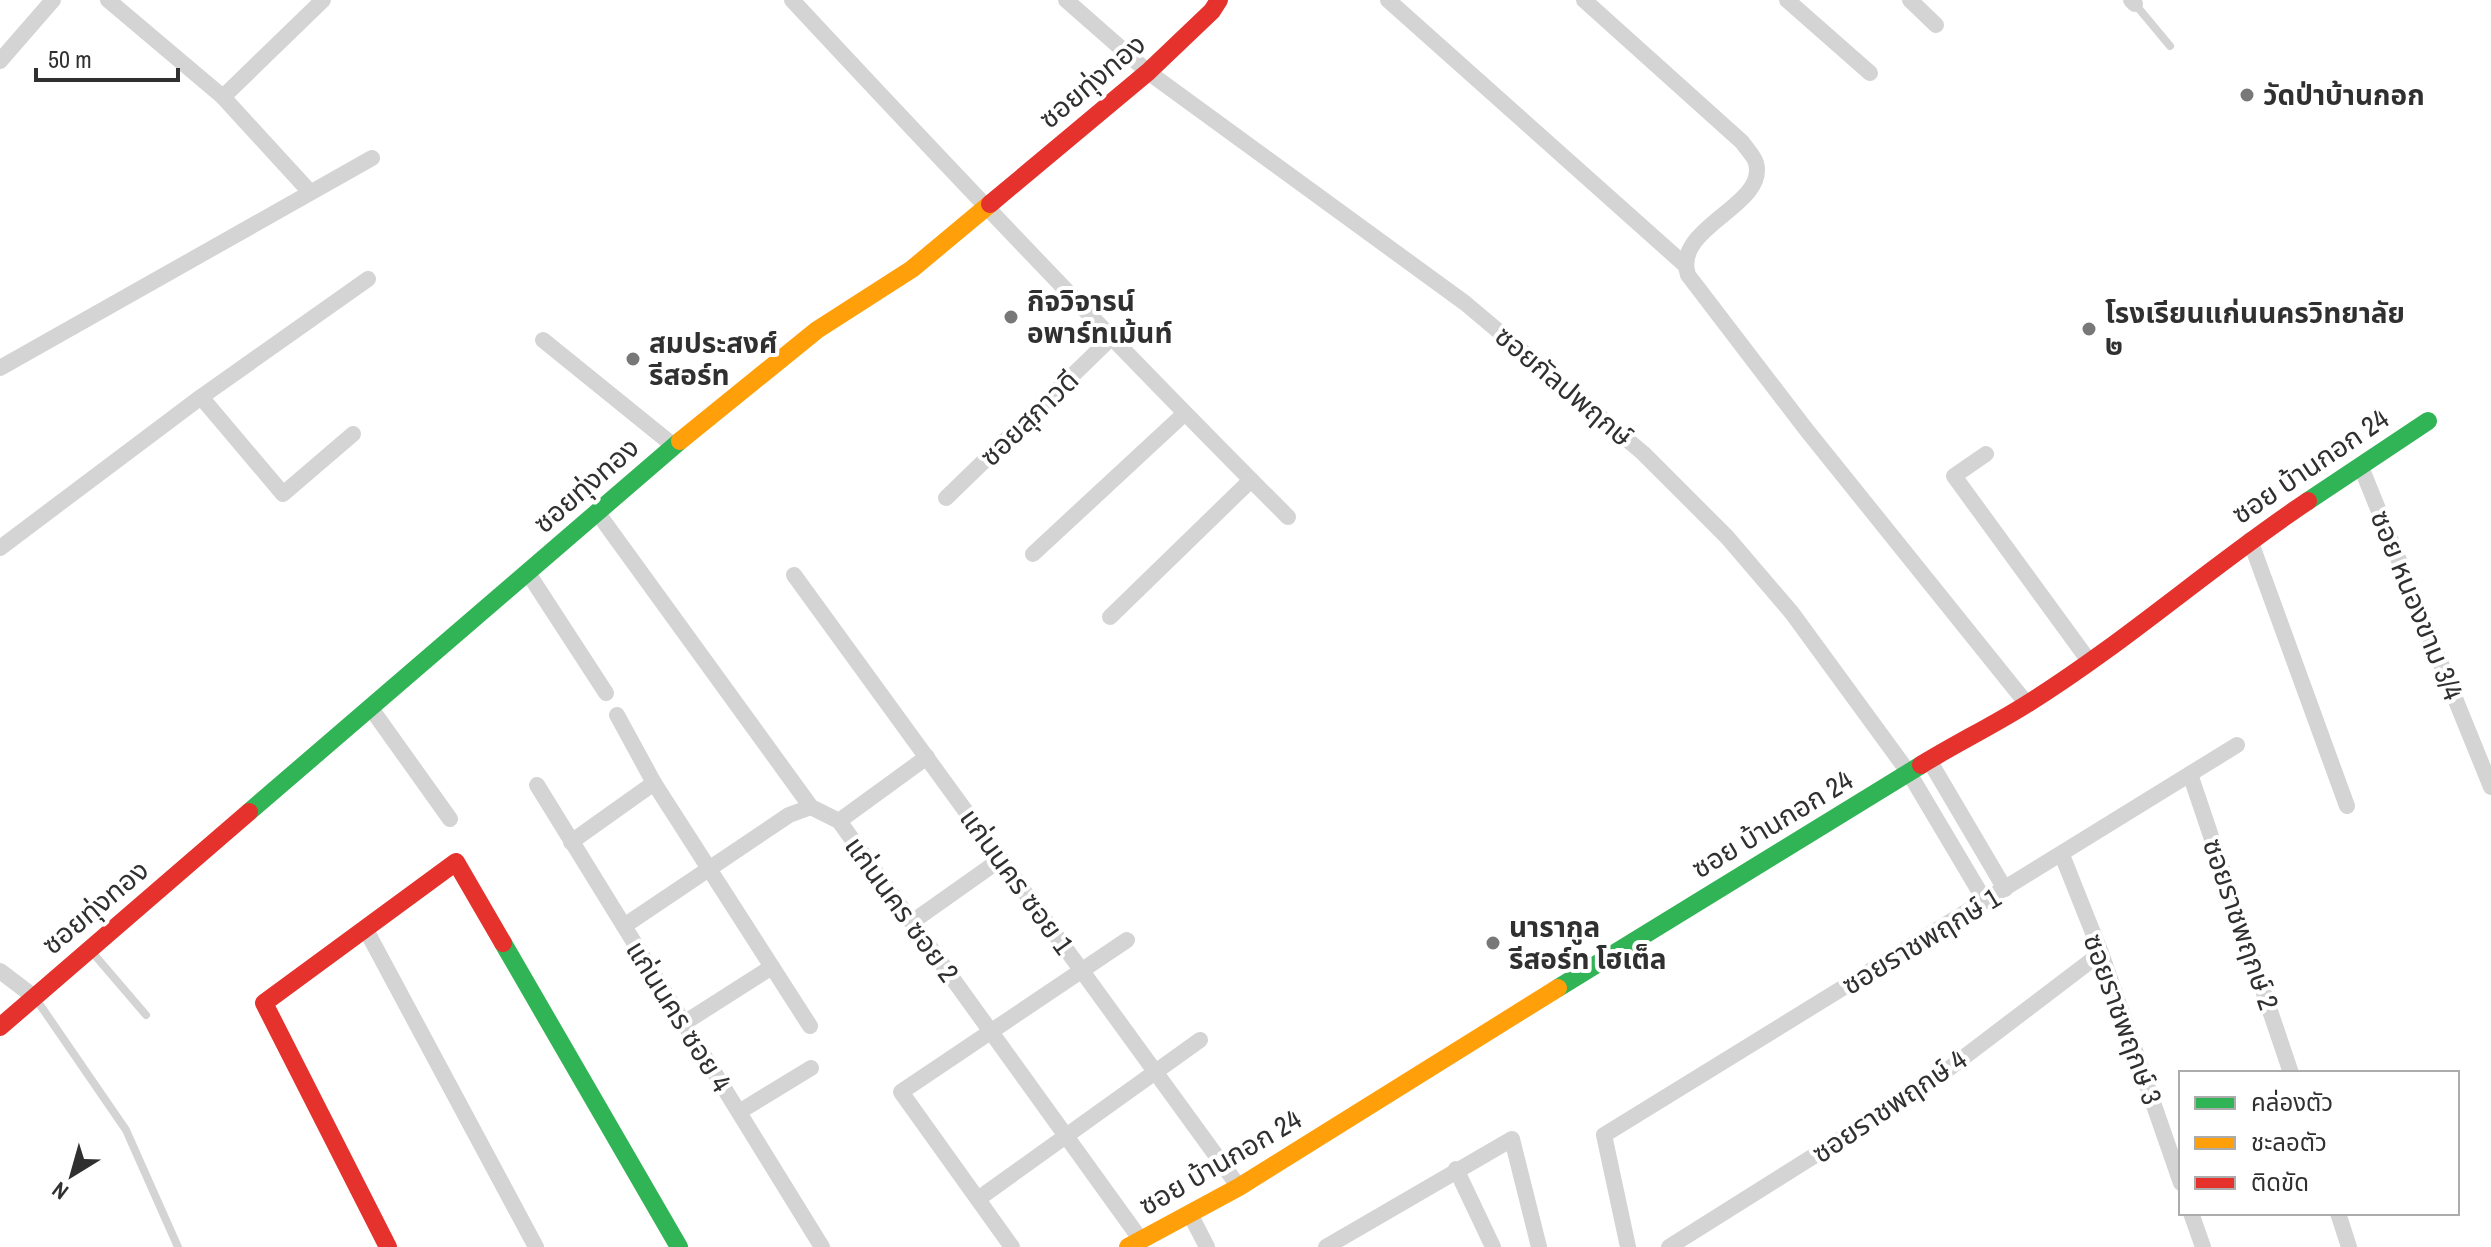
<svg xmlns="http://www.w3.org/2000/svg" width="2491" height="1247" viewBox="0 0 2491 1247" font-family="'Archivo Narrow','Noto Sans Thai',sans-serif">
  <rect width="100%" height="100%" fill="#fff"/>
  <g fill="none" stroke-linecap="round" stroke-linejoin="round">
    <g stroke="#d4d4d4" stroke-width="8">
      <path d="M 2135,4 L 2170,46"/>
      <path d="M 92,952 L 146,1015"/>
      <path d="M 36,999 L 126,1130 L 178,1247"/>
    </g>
    <g stroke="#d4d4d4" stroke-width="16">
      <path d="M 108,0 L 223,97 L 323,0"/>
      <path d="M 792,0 C 955,175 1119,348 1288,517"/>
      <path d="M 1066,0 L 1148,72 L 1465,303 L 1643,453 L 1727,537 L 1792,613 L 1909,773 L 1985,901"/>
      <path d="M 1388,0 L 1685,265"/>
      <path d="M 1584,0 L 1742,142 C 1746,148 1755,157 1756,163 C 1768,206 1672,227 1688,275 L 1805,428 L 2027,704"/>
      <path d="M 1787,0 L 1870,73"/>
      <path d="M 1910,0 L 1936,25"/>
      <path d="M 2131,0 L 2135,4"/>
      <path d="M 0,61 L 53,0"/>
      <path d="M 223,97 L 310,192"/>
      <path d="M 543,340 L 674,446"/>
      <path d="M 0,368 L 372,158"/>
      <path d="M 201,397 L 283,494 L 353,434"/>
      <path d="M 1986,454 L 1954,476 L 2089,661"/>
      <path d="M 2361,467 L 2491,787"/>
      <path d="M 946,498 L 1111,338"/>
      <path d="M 597,512 L 811,807 L 839,821 L 1141,1240"/>
      <path d="M 2250,540 L 2347,806"/>
      <path d="M 0,548 L 201,397 L 368,279"/>
      <path d="M 1033,554 L 1184,414"/>
      <path d="M 528,573 L 606,693"/>
      <path d="M 794,575 L 1239,1187"/>
      <path d="M 1110,617 L 1251,480"/>
      <path d="M 370,707 L 450,819"/>
      <path d="M 617,715 L 654,783 L 810,1026"/>
      <path d="M 1929,760 L 2005,889"/>
      <path d="M 2190,774 L 2291,1073"/>
      <path d="M 537,785 L 822,1247"/>
      <path d="M 839,821 L 927,757"/>
      <path d="M 571,842 L 654,783"/>
      <path d="M 2062,855 L 2101,953 L 2181,1183"/>
      <path d="M 912,922 L 1001,859"/>
      <path d="M 624,926 L 789,815 L 811,807"/>
      <path d="M 365,928 L 536,1247"/>
      <path d="M 0,971 L 33,996"/>
      <path d="M 684,1023 L 772,967"/>
      <path d="M 739,1112 L 811,1068"/>
      <path d="M 1456,1169 L 1493,1247"/>
      <path d="M 978,1199 L 1200,1040"/>
      <path d="M 2191,1213 L 2203,1247"/>
      <path d="M 2338,1213 L 2349,1247"/>
      <path d="M 1190,1214 L 1207,1247"/>
      <path d="M 1012,1247 L 901,1092 L 1127,940"/>
      <path d="M 1326,1247 L 1512,1139 L 1539,1247"/>
      <path d="M 1628,1247 L 1604,1135 L 2237,745"/>
      <path d="M 1669,1247 L 1930,1083 L 2101,953"/>
    </g>
    <g stroke="#30b455" stroke-width="18">
      <path d="M 2308,501 L 2428,421"/>
      <path d="M 249,812 L 680,441"/>
      <path d="M 503,943 L 679,1247"/>
      <path d="M 1558,988 L 1921,765"/>
    </g>
    <g stroke="#ff9f0a" stroke-width="18">
      <path d="M 680,441 L 817,330 L 912,269 L 990,204"/>
      <path d="M 1128,1247 L 1239,1187 L 1558,988"/>
    </g>
    <g stroke="#e5322d" stroke-width="18">
      <path d="M 990,204 L 1148,72 L 1212,11 L 1219,0"/>
      <path d="M 1921,765 C 1955,744 1992,726 2027,704 C 2125,643 2212,565 2308,501"/>
      <path d="M 0,1027 L 249,812"/>
      <path d="M 388,1247 L 264,1003 L 456,862 L 503,943"/>
    </g>
  </g>
  <g fill="#787878" stroke="#fff" stroke-width="3">
    <circle cx="2247" cy="95" r="8"/>
    <circle cx="1011" cy="317" r="8"/>
    <circle cx="2089" cy="329" r="8"/>
    <circle cx="633" cy="359" r="8"/>
    <circle cx="1493" cy="943" r="8"/>
  </g>
  <g text-anchor="middle" dominant-baseline="central" stroke-width="8" stroke-linejoin="round" paint-order="stroke">
    <g font-size="28" fill="#303030" stroke="#fff">
      <text transform="translate(1092 81) rotate(-40)">ซอยทุ่งทอง</text>
      <text transform="translate(1564 386) rotate(40)">ซอยกัลปพฤกษ์</text>
      <text transform="translate(1029 418) rotate(-44)">ซอยสุภาวดี</text>
      <text transform="translate(2310 466) rotate(-34)">ซอย บ้านกอก 24</text>
      <text transform="translate(586 485) rotate(-41)">ซอยทุ่งทอง</text>
      <text transform="translate(2417 605) rotate(68)">ซอย หนองขาม 3/4</text>
      <text transform="translate(1772 824) rotate(-31)">ซอย บ้านกอก 24</text>
      <text transform="translate(1017 881) rotate(54)">แก่นนคร ซอย 1</text>
      <text transform="translate(95 907) rotate(-40)">ซอยทุ่งทอง</text>
      <text transform="translate(902 909) rotate(54)">แก่นนคร ซอย 2</text>
      <text transform="translate(2241 924) rotate(71)">ซอยราชพฤกษ์ 2</text>
      <text transform="translate(1921 941) rotate(-31)">ซอยราชพฤกษ์ 1</text>
      <text transform="translate(679 1016) rotate(58)">แก่นนคร ซอย 4</text>
      <text transform="translate(2123 1019) rotate(70)">ซอยราชพฤกษ์ 3</text>
      <text transform="translate(1889 1106) rotate(-34)">ซอยราชพฤกษ์ 4</text>
      <text transform="translate(1220 1162) rotate(-30)">ซอย บ้านกอก 24</text>
    </g>
    <g font-size="28" font-weight="bold" fill="#303030" stroke="#fff" text-anchor="start">
      <text x="2263" y="95">วัดป่าบ้านกอก</text>
      <text x="1027" y="301">กิจวิจารน์<tspan x="1027" dy="32">อพาร์ทเม้นท์</tspan></text>
      <text x="2105" y="313">โรงเรียนแก่นนครวิทยาลัย<tspan x="2105" dy="32">๒</tspan></text>
      <text x="649" y="343">สมประสงศ์<tspan x="649" dy="32">รีสอร์ท</tspan></text>
      <text x="1509" y="927">นารากูล<tspan x="1509" dy="32">รีสอร์ท โฮเต็ล</tspan></text>
    </g>
  </g>
  <rect x="2179" y="1071" width="280" height="144" fill="#ffffff" stroke="#acacac" stroke-width="2"/>
  <rect x="2195" y="1097" width="40" height="12" fill="#30b455" stroke="#acacac" stroke-width="2"/>
  <text x="2251" y="1111" font-size="24" fill="#303030">คล่องตัว</text>
  <rect x="2195" y="1137" width="40" height="12" fill="#ff9f0a" stroke="#acacac" stroke-width="2"/>
  <text x="2251" y="1151" font-size="24" fill="#303030">ชะลอตัว</text>
  <rect x="2195" y="1177" width="40" height="12" fill="#e5322d" stroke="#acacac" stroke-width="2"/>
  <text x="2251" y="1191" font-size="24" fill="#303030">ติดขัด</text>
  <g transform="translate(72 1175) rotate(217)" stroke="#ffffff" stroke-width="6" paint-order="stroke">
  <path d="M0-6L14 30L0 20L-14 30Z" fill="#303030"/>
  <text y="-12" font-size="22" font-weight="bold" text-anchor="middle" fill="#303030">N</text>
  </g>
  <path d="M36 68v12h142v-12" fill="none" stroke="#303030" stroke-width="4"/>
  <text x="48" y="68" font-size="24" fill="#303030" stroke="#ffffff" stroke-width="6" paint-order="stroke">50 m</text>
</svg>
